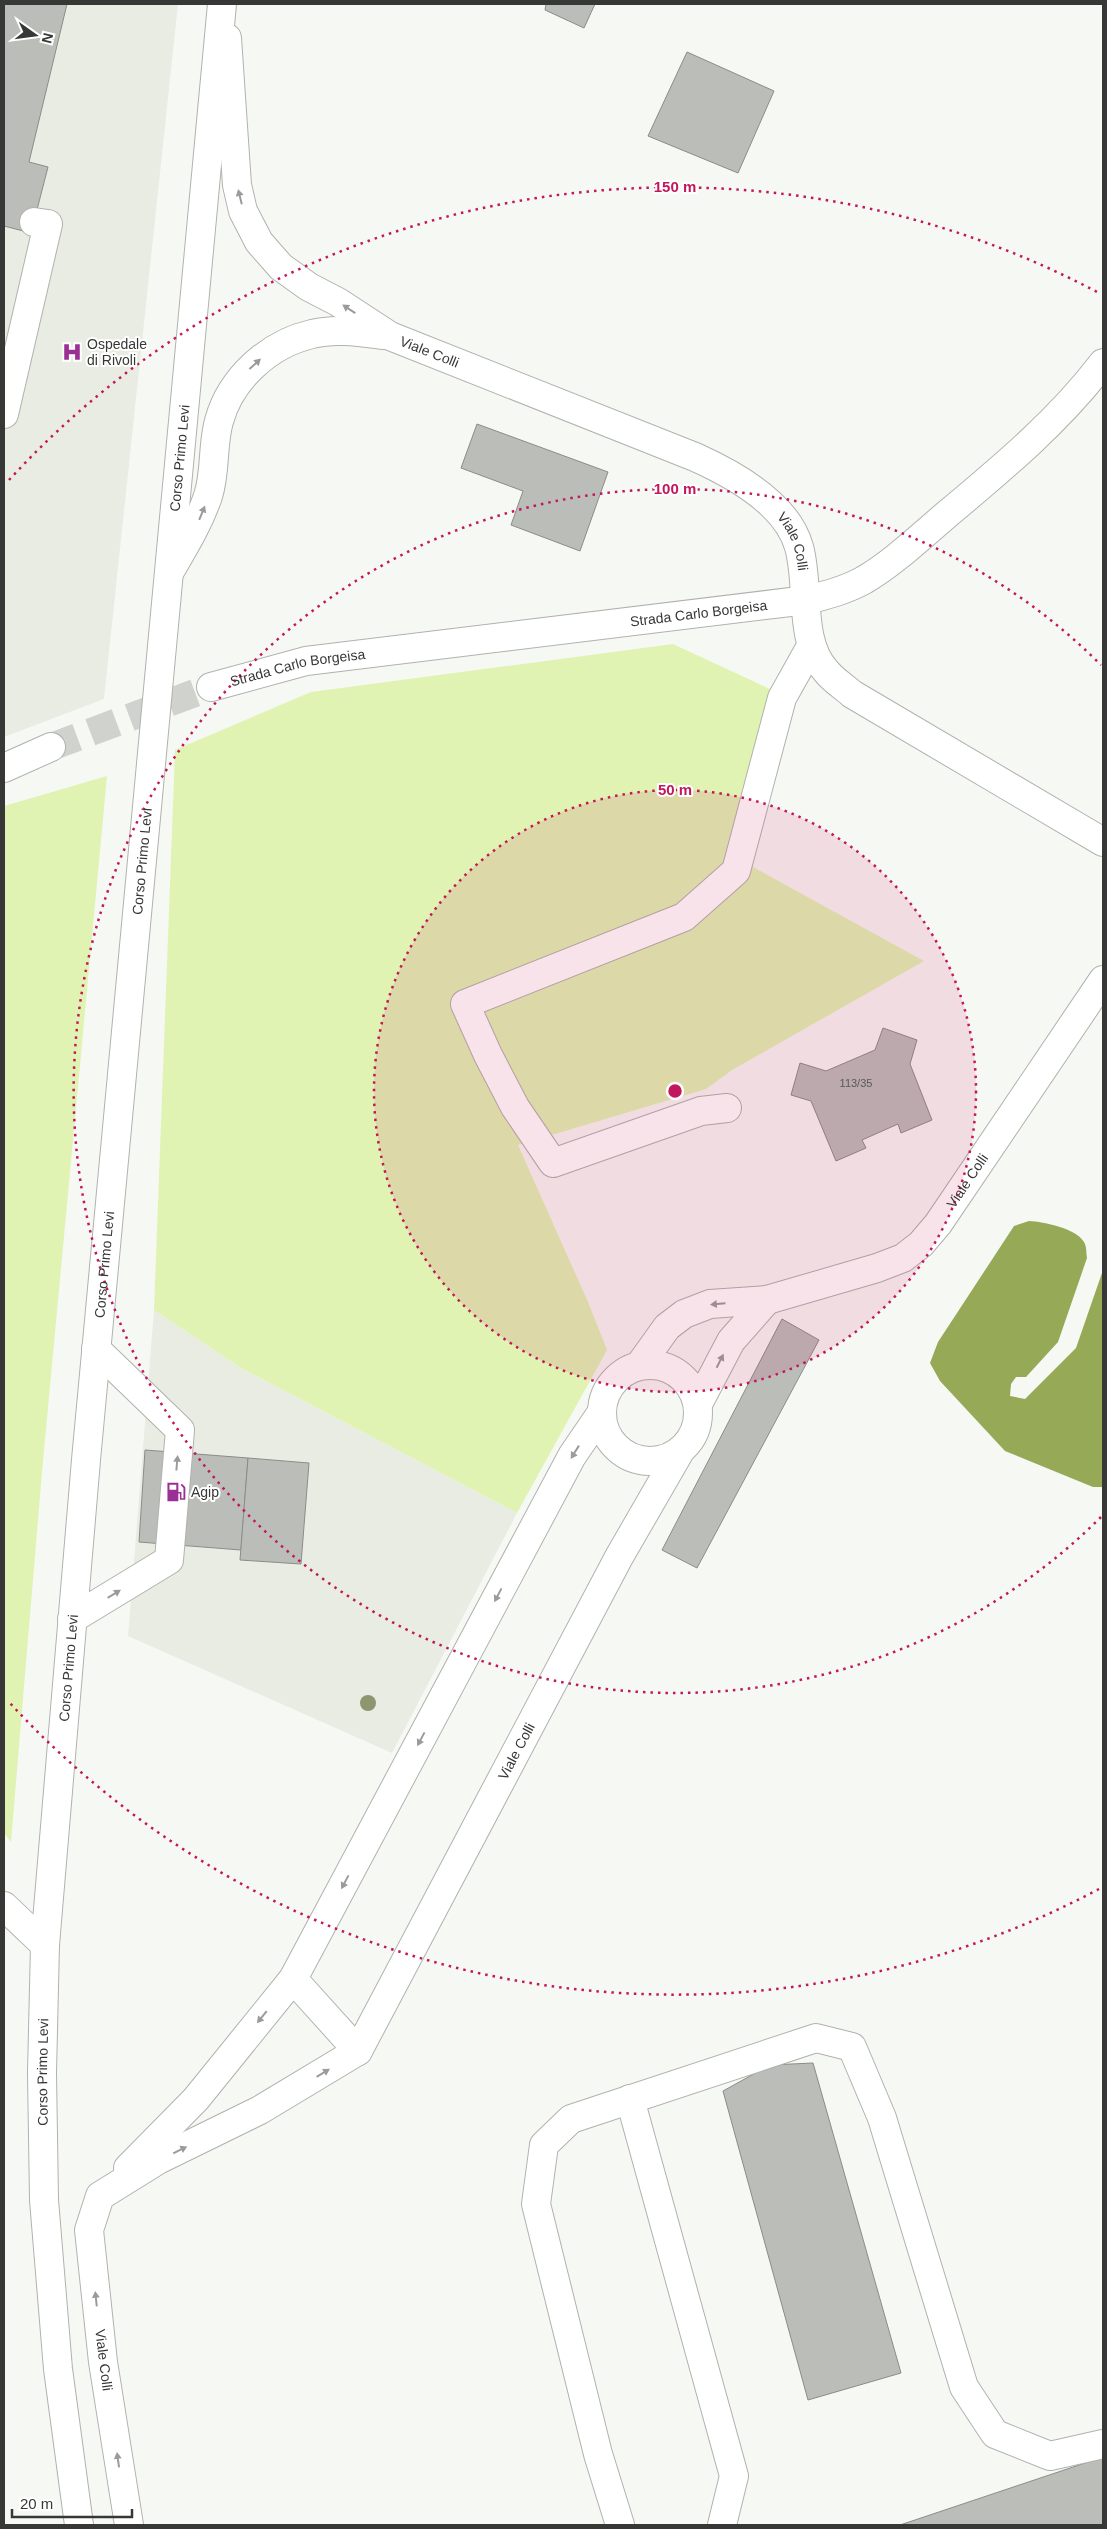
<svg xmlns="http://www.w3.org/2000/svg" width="1107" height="2529" viewBox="0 0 1107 2529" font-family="Arial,sans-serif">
  <rect width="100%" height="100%" fill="#f6f8f4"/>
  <g fill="#e9ece2">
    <path d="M 4,4 L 178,4 L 104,699 L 4,737 Z"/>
    <path d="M 154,1310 L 241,1368 L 517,1513 L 392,1753 L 128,1636 Z"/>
  </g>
  <g fill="#e1f3b2">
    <path d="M 673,644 L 772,690 L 733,856 L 924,961 L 732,1070 L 706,1089 L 518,1145 L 588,1302 L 607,1350 L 517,1513 L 241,1368 L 154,1310 L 175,750 L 311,692 Z"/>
    <path d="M 107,776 L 42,1472 L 11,1842 L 4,1833 L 4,806 Z"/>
  </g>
  <path fill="#95a956" d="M 1029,1221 C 1044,1222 1076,1228 1084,1242 C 1087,1247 1086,1253 1087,1258 L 1058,1342 L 1026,1377 L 1016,1377 L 1011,1384 L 1010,1396 L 1025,1399 L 1076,1348 L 1103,1270 L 1103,1487 L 1093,1487 L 1005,1451 L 940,1381 L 930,1363 L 938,1342 L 1014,1226 Z"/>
  <g fill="#bbbdb9" stroke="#8b8c88">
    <path d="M 4,4 L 67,4 L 29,162 L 48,167 L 31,233 L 4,226 Z"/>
    <path d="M 546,4 L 595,4 L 584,28 L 545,10 Z"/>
    <path d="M 687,52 L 774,91 L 738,173 L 648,136 Z"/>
    <path d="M 477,424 L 608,472 L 580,551 L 511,525 L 523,491 L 461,468 Z"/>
    <path d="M 883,1028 L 917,1040 L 910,1064 L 932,1120 L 901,1133 L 898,1124 L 862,1140 L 866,1148 L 836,1161 L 811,1101 L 791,1095 L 800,1063 L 826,1071 L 875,1050 Z"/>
    <path d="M 782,1319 L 819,1340 L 697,1568 L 662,1550 Z"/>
    <path d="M 145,1450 L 248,1458 L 241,1550 L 139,1542 Z"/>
    <path d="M 248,1458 L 309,1463 L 301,1564 L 240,1560 Z"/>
    <path d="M 813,2063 L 901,2373 L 808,2400 L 723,2091 L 770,2065 Z"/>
    <path d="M 1103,2457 L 1103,2525 L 900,2525 Z"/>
  </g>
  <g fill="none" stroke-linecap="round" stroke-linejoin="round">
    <path stroke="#d0d2ce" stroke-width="28" stroke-dasharray="28 14" stroke-linecap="butt" d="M 51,747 L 211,687"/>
    <defs>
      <g id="minor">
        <path id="s1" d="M 227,38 L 237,185 L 243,211 L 259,242 L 281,267 L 309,287 L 338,302 L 390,336 L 695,457 C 733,474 787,504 799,547 C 810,585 798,641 826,671 C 833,680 843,686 852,694 L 1103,842"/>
        <path d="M 4,414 L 48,224 L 34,222"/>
        <path d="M 170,571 C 184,547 199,523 208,496 C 216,472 212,445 219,421 C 231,378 269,344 312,334 C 335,328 360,332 384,335"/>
        <path id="s2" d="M 211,687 L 306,661 L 807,600 C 827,595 846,590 864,580 C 893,563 919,538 945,516 C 1001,469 1058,422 1103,363"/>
        <path d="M 4,768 L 51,747"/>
        <path d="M 727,1108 L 701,1111 L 553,1163 L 515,1107 L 488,1055 L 465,1004 L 684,917 L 736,871 L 782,698 L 811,646"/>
        <circle cx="650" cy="1413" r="48"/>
        <path id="s3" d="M 639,1366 L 667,1327 L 684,1314 L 710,1304 L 767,1300 L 877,1268 L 903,1258 L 921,1244 L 938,1224 L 1103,980"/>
        <path d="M 698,1404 L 731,1341 L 767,1300"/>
        <path id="s4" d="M 602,1412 L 572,1456 L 293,1979 L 358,2051 L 619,1557 L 679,1453"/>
        <path d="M 72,1619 L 169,1560 L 180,1430 L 96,1349"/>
        <path d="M 4,1906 L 45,1945"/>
        <path d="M 630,2099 L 734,2476 L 722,2525"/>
        <path d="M 128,2168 L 196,2099 L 293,1979"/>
        <path d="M 129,2525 L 103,2362 L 89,2230 L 100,2196 L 158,2160 L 260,2110 L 358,2051"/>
        <path d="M 620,2525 L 598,2454 L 536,2204 L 544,2145 L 571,2119 L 816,2038 L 852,2047 L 882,2118 L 964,2387 L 995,2434 L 1050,2456 L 1103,2444"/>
      </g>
      <g id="major">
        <path id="s5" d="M 79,2525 L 58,2369 L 44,2200 L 42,2073 L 45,1945 L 86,1460 L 222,4"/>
      </g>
    </defs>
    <use href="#minor" stroke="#b1b2ae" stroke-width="30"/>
    <use href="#major" stroke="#b1b2ae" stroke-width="30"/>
    <use href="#minor" stroke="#fff" stroke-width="28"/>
    <use href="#major" stroke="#fff" stroke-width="28"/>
  </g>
  <circle fill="#8e966f" cx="368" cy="1703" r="8"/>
  <defs><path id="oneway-solid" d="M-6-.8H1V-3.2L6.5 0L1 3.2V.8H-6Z" transform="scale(1.25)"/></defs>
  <g fill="#9b9c9a">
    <use href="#oneway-solid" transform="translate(240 197) rotate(-104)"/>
    <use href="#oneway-solid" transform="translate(349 309) rotate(-147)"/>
    <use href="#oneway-solid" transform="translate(255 364) rotate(-42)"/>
    <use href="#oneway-solid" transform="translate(202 513) rotate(-68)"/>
    <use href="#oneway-solid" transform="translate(718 1304) rotate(175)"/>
    <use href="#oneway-solid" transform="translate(720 1361) rotate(-63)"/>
    <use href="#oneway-solid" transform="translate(575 1452) rotate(122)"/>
    <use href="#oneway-solid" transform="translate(177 1463) rotate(-85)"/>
    <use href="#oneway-solid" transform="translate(114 1594) rotate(-31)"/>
    <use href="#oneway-solid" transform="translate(498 1595) rotate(118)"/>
    <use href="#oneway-solid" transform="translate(421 1739) rotate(118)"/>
    <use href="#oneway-solid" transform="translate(345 1882) rotate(118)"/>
    <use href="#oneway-solid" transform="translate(262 2017) rotate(129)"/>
    <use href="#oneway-solid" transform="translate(323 2073) rotate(-31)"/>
    <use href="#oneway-solid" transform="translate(180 2150) rotate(-26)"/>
    <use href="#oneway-solid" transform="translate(96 2299) rotate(-96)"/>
    <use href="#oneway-solid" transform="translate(118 2460) rotate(-98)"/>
  </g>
  <circle cx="675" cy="1091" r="301" fill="#c2185b" fill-opacity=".12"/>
  <g fill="none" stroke="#c2185b" stroke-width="2.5" stroke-dasharray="2.5 5">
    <circle cx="675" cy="1091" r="301"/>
    <path d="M1101 1517A602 602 0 1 1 1101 665"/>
    <path d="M1099 1889A904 904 0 0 1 9 1702M9 480A904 904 0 0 1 1099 293"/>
  </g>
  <defs>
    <symbol id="hospital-bare" viewBox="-9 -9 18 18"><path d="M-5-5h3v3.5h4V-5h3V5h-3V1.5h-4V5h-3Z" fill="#9a3093" stroke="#fff" stroke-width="2.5" paint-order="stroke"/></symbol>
    <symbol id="fuel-bare" viewBox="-9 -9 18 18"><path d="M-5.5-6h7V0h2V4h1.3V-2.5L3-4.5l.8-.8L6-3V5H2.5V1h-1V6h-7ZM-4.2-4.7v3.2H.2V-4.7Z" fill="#9a3093" stroke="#fff" stroke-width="2.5" paint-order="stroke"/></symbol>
  </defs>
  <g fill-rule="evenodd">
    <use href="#hospital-bare" x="58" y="338" width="28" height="28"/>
    <use href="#fuel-bare" x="162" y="1478" width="28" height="28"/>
  </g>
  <g text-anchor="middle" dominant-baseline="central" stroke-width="4" stroke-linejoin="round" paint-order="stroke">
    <g font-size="11" fill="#585957">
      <text x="856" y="1083">113/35</text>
    </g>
    <g font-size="14" fill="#373836" stroke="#fff" text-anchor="start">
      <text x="87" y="344">Ospedale<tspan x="87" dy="16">di Rivoli</tspan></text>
      <text x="191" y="1492">Agip</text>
    </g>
    <g font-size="14" fill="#373836" stroke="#fff">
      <text stroke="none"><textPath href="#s1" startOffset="414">Viale Colli</textPath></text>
      <text stroke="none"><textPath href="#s5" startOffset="2075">Corso Primo Levi</textPath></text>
      <text stroke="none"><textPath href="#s1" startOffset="834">Viale Colli</textPath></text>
      <text stroke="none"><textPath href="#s2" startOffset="494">Strada Carlo Borgeisa</textPath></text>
      <text stroke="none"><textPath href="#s2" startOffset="89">Strada Carlo Borgeisa</textPath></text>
      <text stroke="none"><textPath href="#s5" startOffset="1670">Corso Primo Levi</textPath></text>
      <text stroke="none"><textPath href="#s3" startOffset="398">Viale Colli</textPath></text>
      <text stroke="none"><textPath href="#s5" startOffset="1265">Corso Primo Levi</textPath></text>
      <text stroke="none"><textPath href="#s5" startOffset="860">Corso Primo Levi</textPath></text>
      <text stroke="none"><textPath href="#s4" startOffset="1082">Viale Colli</textPath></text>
      <text stroke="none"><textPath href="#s5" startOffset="455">Corso Primo Levi</textPath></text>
      <text transform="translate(104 2360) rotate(83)">Viale Colli</text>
    </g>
  </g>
  <circle cx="675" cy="1091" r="8" fill="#c2185b" stroke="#fff" stroke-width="2.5"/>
  <g font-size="15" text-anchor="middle" font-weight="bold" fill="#c2185b" stroke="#fff" stroke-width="4" stroke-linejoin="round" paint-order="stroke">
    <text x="675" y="192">150 m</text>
    <text x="675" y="494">100 m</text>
    <text x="675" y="795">50 m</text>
  </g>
  <rect width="1107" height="2529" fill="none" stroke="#373836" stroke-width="10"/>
  <g transform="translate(35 35) rotate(104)" stroke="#ffffff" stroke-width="4" paint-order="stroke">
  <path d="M0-4L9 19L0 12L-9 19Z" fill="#373836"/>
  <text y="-8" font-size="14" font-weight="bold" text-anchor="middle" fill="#373836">N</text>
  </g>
  <path d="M12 2509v8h120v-8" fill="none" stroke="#373836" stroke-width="2.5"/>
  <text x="20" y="2509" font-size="15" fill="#373836" stroke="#ffffff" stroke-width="4" paint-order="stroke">20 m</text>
</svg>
